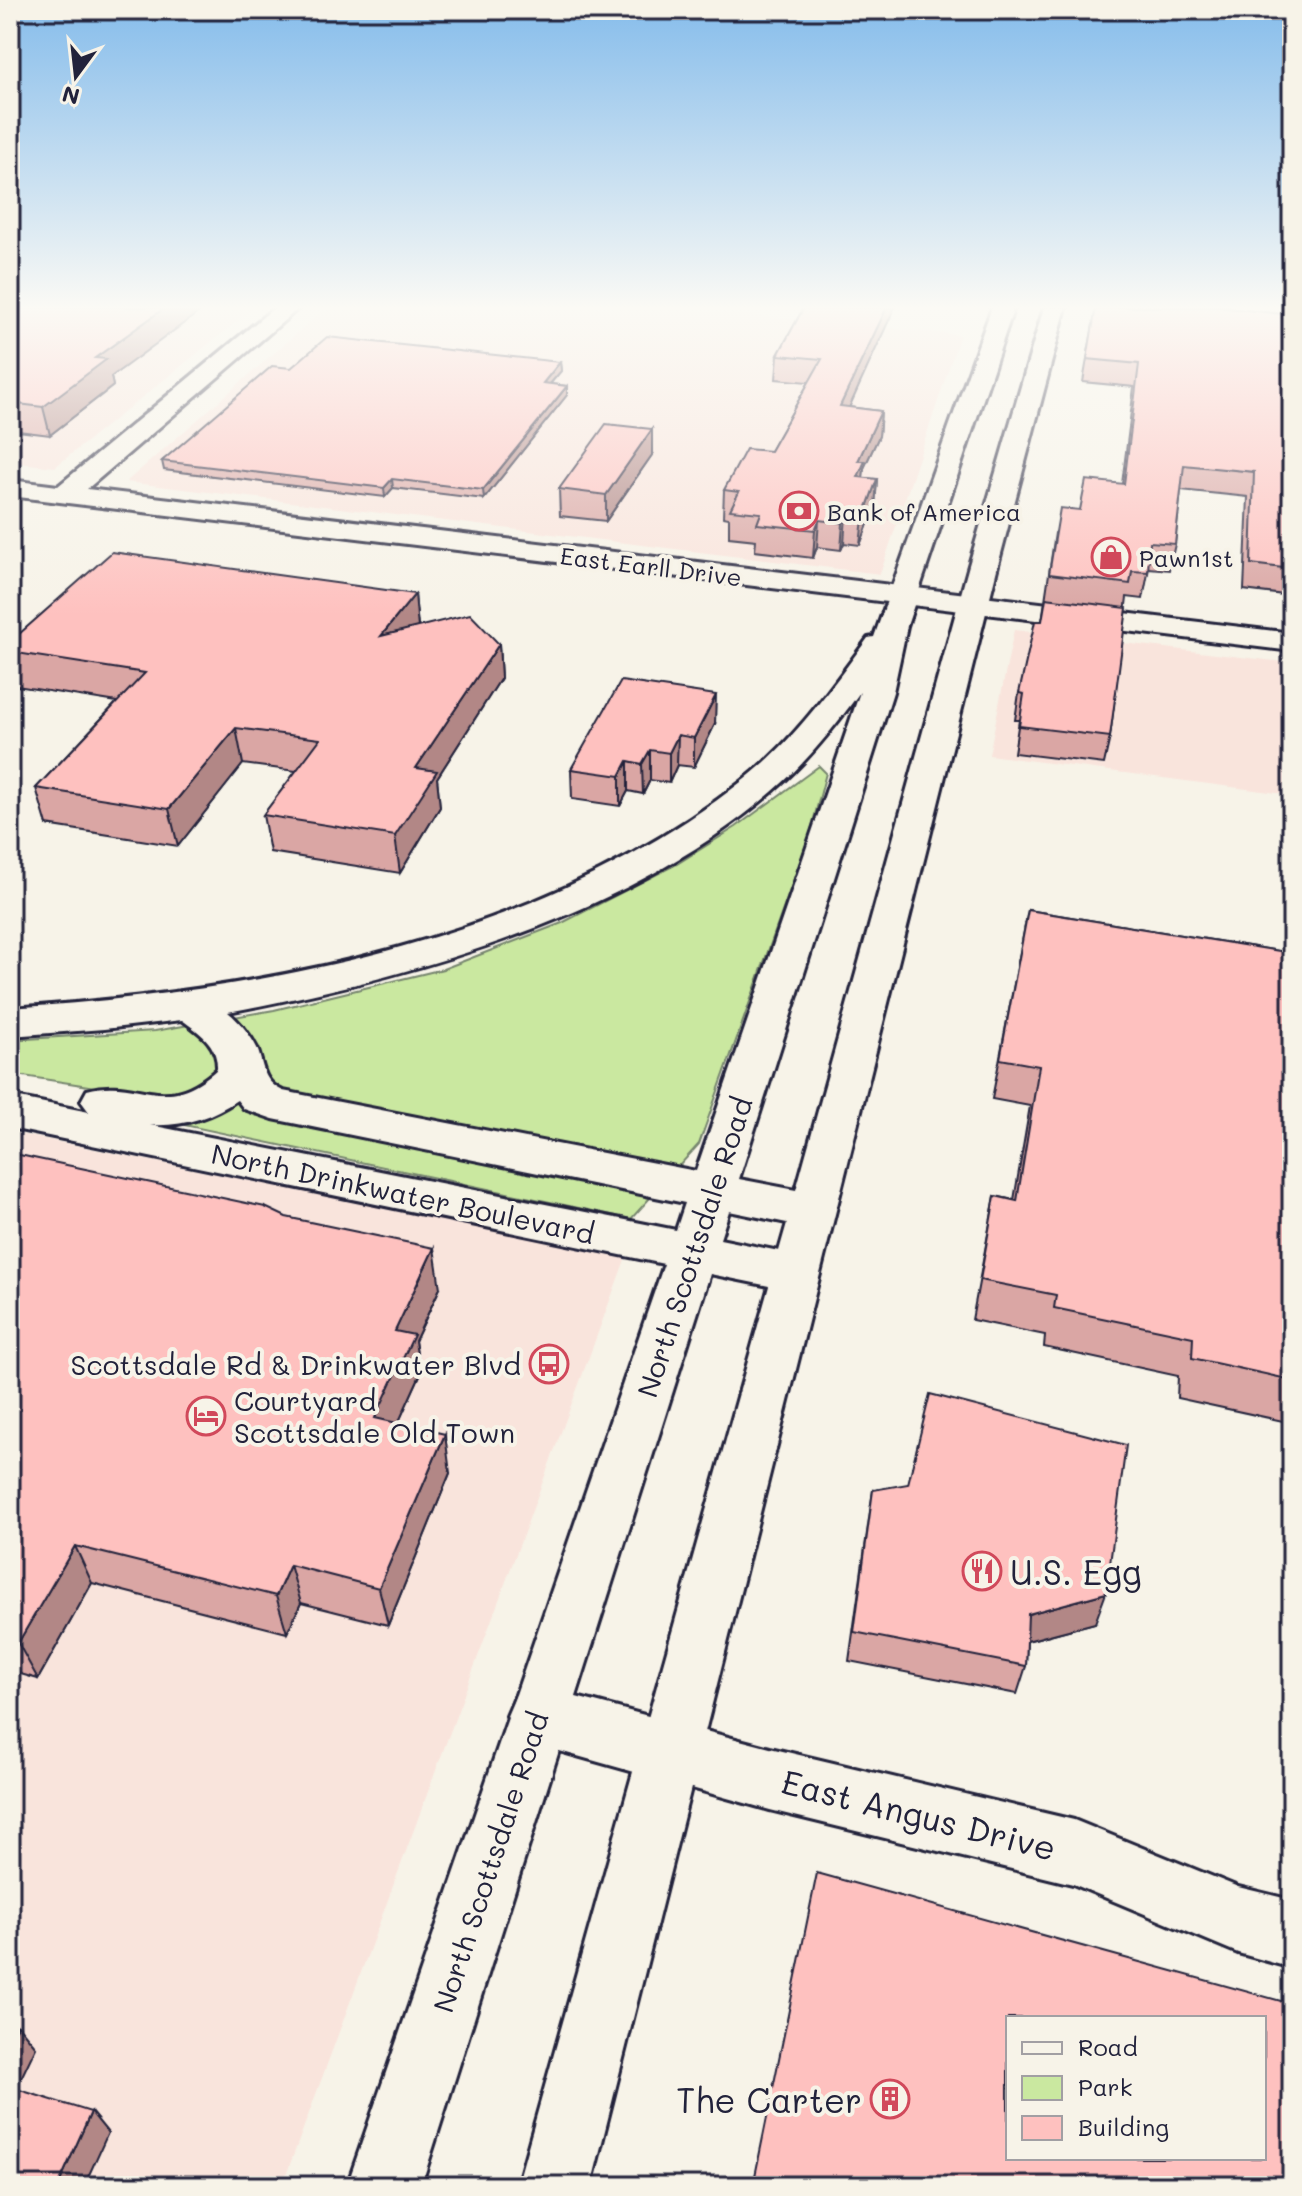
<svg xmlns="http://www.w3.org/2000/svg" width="1302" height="2196" viewBox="0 0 1302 2196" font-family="Mali,sans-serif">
  <rect width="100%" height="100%" fill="#f7f3e8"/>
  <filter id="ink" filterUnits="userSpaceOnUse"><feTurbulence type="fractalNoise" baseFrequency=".0125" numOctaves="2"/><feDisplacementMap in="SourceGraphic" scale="16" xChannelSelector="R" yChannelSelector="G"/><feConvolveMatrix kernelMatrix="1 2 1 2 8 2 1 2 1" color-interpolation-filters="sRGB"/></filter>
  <g filter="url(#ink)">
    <g fill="#f9e4dc">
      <path d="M 10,307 L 255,307 L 55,467 L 10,462 Z"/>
      <path d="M 327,307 L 667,307 L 960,335 L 880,574 L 126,482 Z"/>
      <path d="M 1014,630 L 1292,663 L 1292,795 L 989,755 Z"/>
      <path d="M 10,1132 L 626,1257 L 282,2186 L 10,2186 Z"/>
    </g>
    <path fill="#cae8a0" stroke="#76856e" stroke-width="2" d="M 819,766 L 826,773 L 810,834 L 699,1144 L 631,1219 L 184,1125 L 173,1099 L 10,1074 L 10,1040 L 155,1031 L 274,1010 L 443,969 L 562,923 L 677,864 L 736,827 Z"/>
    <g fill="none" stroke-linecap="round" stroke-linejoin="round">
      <defs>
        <g id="minor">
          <path d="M 275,307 L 300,307 L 87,489 L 1292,633 L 1292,651 L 10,496 L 10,480 L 58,486 Z"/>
          <path d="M 538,1687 L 770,1748 L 1074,1820 L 1238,1887 L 1292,1900 L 1292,1968 L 1238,1953 L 1073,1884 L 770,1810 L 538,1745 L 516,1737 L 507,1716 L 516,1695 Z"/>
        </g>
        <path id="major" d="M 992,307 L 1014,307 L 907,626 L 893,692 L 739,1179 L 796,1190 L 969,565 L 1044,307 L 1066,307 L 998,565 L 591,2186 L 517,2186 L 769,1286 L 710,1274 L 421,2186 L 347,2186 L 664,1264 L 10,1128 L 10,1096 L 89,1112 L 81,1101 L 87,1090 C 140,1075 163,1118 217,1069 C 218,1044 200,1033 182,1020 L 104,1029 L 10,1036 L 10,1008 C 266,991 538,942 745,779 C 794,741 831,688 868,638 L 874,637 ZM 860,692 L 696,1171 L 283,1091 C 262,1081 264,1066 257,1048 C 250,1034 240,1022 228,1012 C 412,977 627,917 772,792 C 806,763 834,728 860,692 ZM 237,1100 L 244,1109 L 273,1119 L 685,1203 L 676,1230 L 150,1125 C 182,1127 211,1118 237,1100 ZM 729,1211 L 787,1223 L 779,1251 L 720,1239 Z"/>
      </defs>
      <use href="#minor" stroke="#22223b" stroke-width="6"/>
      <use href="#major" stroke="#22223b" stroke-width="6"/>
      <use href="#minor" fill="#f7f3e8" fill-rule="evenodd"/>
      <use href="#major" fill="#f7f3e8" fill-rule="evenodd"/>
    </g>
    <g fill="#daa6a4" stroke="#22223b" stroke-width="2">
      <path d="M 10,307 L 111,377 L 113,386 L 50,435 L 10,430 Z"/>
      <path d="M 804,307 L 849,407 L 881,411 L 879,436 L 864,468 L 863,478 L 877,479 L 875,506 L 860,545 L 844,543 L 841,550 L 817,547 L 813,558 L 755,551 L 756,540 L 729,537 L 729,518 L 723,517 L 724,490 L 770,451 L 809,382 L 776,379 L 778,355 Z"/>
      <path d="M 1096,307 L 1218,308 L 1292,315 L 1292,596 L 1244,590 L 1248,497 L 1181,490 L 1175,544 L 1169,570 L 1149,568 L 1143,599 L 1127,597 L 1110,737 L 1104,764 L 1014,753 L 1019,720 L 1015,720 L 1019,693 L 1042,621 L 1055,533 L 1080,510 L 1122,484 L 1134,387 L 1083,382 Z"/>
      <path d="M 560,362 L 561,371 L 550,384 L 567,386 L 567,395 L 484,499 L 393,488 L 385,497 L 164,470 L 162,461 L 291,368 Z"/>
      <path d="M 652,455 L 606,521 L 560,516 L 559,489 Z"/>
      <path d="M 415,594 L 418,627 L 499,644 L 501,678 L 437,778 L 440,807 L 400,873 L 270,852 L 263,815 L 296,771 L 243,764 L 178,846 L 47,825 L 36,788 L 117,702 L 10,685 L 10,642 Z"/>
      <path d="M 715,724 L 694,767 L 677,765 L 669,783 L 650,780 L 643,794 L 628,791 L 620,806 L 572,799 L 571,769 Z"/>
      <path d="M 1028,910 L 1292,953 L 1292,1423 L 1177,1398 L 1178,1376 L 1044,1347 L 1045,1335 L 972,1320 L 995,1196 L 1014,1200 L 1030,1106 L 992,1099 Z"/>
      <path d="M 10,1153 L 440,1288 L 415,1341 L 420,1375 L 398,1423 L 450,1473 L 388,1625 L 301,1603 L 287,1633 L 92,1583 L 38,1679 L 10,1671 Z"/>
      <path d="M 873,1490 L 1095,1623 L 1027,1641 L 1026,1666 L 1017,1694 L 849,1661 Z"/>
    </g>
    <g fill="#b28786" stroke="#22223b" stroke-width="2">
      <path d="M 166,307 L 206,307 L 111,377 L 113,386 L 50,435 L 43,407 L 95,358 Z"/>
      <path d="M 887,307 L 895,307 L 838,432 L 840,406 Z"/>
      <path d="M 560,362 L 561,371 L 543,392 L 543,383 Z"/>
      <path d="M 567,386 L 567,395 L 484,499 L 483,490 Z"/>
      <path d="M 881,411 L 879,436 L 864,468 L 862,487 L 856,504 L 858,461 Z"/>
      <path d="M 652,429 L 652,455 L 606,521 L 606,495 Z"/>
      <path d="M 392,479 L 393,488 L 385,497 L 384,488 Z"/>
      <path d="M 877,479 L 875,506 L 860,545 L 863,518 Z"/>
      <path d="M 846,516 L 844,543 L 841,550 L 843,523 Z"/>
      <path d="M 819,520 L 817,547 L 813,558 L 815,530 Z"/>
      <path d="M 415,594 L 418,628 L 381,636 Z"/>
      <path d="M 499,644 L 501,678 L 437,778 L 440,807 L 400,873 L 395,836 L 416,768 Z"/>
      <path d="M 716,695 L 715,724 L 694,767 L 694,738 Z"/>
      <path d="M 236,728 L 243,764 L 178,846 L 169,809 Z"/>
      <path d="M 678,735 L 677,765 L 669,783 L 669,753 Z"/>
      <path d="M 650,750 L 650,780 L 643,794 L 642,764 Z"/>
      <path d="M 628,761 L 628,791 L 620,806 L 620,776 Z"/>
      <path d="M 434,1248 L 440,1288 L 415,1341 L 420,1375 L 383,1457 L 375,1418 L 395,1331 Z"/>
      <path d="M 445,1434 L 450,1473 L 388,1625 L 379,1588 Z"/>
      <path d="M 75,1546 L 92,1583 L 38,1679 L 18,1643 Z"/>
      <path d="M 290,1565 L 301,1603 L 287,1633 L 276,1596 Z"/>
      <path d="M 1106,1593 L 1095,1623 L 1019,1643 L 1028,1614 Z"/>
      <path d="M 18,2025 L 36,2047 L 10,2101 L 10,2040 Z"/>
      <path d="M 91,2112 L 108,2133 L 84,2186 L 58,2186 Z"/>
    </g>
    <g fill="#fec1bf" stroke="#22223b" stroke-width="2" fill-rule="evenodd">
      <path d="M 10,307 L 166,307 L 95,358 L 107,359 L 43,407 L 10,403 Z"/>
      <path d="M 804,307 L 887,307 L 840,406 L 881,411 L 858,461 L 865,461 L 858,477 L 877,479 L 863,518 L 846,516 L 843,523 L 819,520 L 815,530 L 757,524 L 761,513 L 730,510 L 739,492 L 724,490 L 746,449 L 770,451 L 822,359 L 778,355 Z"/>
      <path d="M 1096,307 L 1218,307 L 1292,315 L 1292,569 L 1251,564 L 1254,472 L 1184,465 L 1175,544 L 1150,542 L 1148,572 L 1132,571 L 1130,584 L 1049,574 L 1060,508 L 1080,510 L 1086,480 L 1124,484 L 1139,364 L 1087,359 Z"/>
      <path d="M 327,337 L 560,362 L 543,383 L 567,386 L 483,490 L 392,479 L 384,488 L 162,461 L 272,366 L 291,368 Z"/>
      <path d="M 606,424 L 652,429 L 606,495 L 559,489 Z"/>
      <path d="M 112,552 L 415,594 L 381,636 L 470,614 L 499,644 L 416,768 L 437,771 L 395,836 L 263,815 L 320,739 L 236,728 L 169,809 L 36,788 L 145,673 L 10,652 L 10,642 Z"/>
      <path d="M 1046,598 L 1127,608 L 1110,737 L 1019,726 L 1024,694 L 1019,693 L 1035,621 L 1042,621 Z"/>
      <path d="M 621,681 L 716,695 L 694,738 L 678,735 L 669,753 L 650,750 L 642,764 L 628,761 L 620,776 L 571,769 Z"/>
      <path d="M 1028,910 L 1292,953 L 1292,1380 L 1192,1358 L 1193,1337 L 1054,1308 L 1056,1295 L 980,1280 L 995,1196 L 1017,1201 L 1039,1066 L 1000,1059 Z"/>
      <path d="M 10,1153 L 265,1207 L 286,1217 L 434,1248 L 395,1331 L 414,1335 L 375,1418 L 445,1434 L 379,1588 L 290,1565 L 276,1596 L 75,1546 L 18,1643 L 10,1640 Z"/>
      <path d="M 930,1394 L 1126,1445 L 1106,1593 L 1028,1614 L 1026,1666 L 854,1632 L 873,1490 L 908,1484 Z"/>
      <path d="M 817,1873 L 1292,2004 L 1292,2186 L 753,2186 ZM 1008,2018 L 1264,2018 L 1264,2158 L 1008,2158 Z"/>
      <path d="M 10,2023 L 18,2025 L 10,2040 Z"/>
      <path d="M 10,2087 L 91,2112 L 58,2186 L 10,2186 Z"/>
    </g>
  </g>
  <linearGradient id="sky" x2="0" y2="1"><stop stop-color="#85bceb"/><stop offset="0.5" stop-color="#fbfaf5"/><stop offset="1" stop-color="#fbfaf5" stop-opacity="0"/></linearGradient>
  <rect width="1302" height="615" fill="url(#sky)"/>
  <defs>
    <symbol id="bank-ring" viewBox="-11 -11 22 22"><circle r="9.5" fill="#f7f3e8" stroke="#d1495b" stroke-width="1.5"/><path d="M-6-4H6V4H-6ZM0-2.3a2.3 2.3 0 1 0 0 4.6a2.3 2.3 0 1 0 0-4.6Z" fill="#d1495b"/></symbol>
    <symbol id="shop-ring" viewBox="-11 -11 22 22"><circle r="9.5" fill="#f7f3e8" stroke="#d1495b" stroke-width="1.5"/><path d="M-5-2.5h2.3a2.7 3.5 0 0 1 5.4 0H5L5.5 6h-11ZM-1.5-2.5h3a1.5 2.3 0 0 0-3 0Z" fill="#d1495b"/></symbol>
    <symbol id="bus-ring" viewBox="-11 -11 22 22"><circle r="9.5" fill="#f7f3e8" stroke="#d1495b" stroke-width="1.5"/><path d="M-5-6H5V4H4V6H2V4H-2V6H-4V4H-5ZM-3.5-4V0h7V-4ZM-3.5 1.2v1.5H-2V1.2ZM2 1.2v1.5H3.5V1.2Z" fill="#d1495b"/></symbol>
    <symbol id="hotel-ring" viewBox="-11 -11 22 22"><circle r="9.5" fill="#f7f3e8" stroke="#d1495b" stroke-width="1.5"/><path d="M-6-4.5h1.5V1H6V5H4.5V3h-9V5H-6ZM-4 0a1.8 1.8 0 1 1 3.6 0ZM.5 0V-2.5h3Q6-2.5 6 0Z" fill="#d1495b"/></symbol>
    <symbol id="restaurant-ring" viewBox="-11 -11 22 22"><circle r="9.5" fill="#f7f3e8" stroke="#d1495b" stroke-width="1.5"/><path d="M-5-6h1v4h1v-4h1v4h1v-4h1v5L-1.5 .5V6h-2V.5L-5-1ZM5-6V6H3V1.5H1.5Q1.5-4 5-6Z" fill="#d1495b"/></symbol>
    <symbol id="building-ring" viewBox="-11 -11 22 22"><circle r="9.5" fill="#f7f3e8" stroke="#d1495b" stroke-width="1.5"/><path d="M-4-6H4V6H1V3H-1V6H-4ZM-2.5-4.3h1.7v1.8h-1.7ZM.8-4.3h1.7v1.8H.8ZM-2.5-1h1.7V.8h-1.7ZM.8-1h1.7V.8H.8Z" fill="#d1495b"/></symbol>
  </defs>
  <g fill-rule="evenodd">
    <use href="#bank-ring" x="777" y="489" width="44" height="44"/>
    <use href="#shop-ring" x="1089" y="535" width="44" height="44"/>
    <use href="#bus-ring" x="527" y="1342" width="44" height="44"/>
    <use href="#hotel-ring" x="184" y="1394" width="44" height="44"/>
    <use href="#restaurant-ring" x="960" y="1549" width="44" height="44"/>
    <use href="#building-ring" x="868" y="2077" width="44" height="44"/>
  </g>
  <g text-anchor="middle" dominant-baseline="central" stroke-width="8" stroke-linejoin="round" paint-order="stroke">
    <g font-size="24" fill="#22223b" stroke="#f7f3e8" text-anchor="start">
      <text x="827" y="511">Bank of America</text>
      <text x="1139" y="557">Pawn1st</text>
    </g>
    <g font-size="24" fill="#22223b" stroke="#f7f3e8">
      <text transform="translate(651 566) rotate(7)">East Earll Drive</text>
    </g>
    <g font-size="28" fill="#22223b" stroke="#f7f3e8">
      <text transform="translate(403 1193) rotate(12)">North Drinkwater Boulevard</text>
      <text transform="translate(694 1247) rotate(-72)">North Scottsdale Road</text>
      <text transform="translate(490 1862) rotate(-72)">North Scottsdale Road</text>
    </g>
    <g font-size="28" fill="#22223b" stroke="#f7f3e8" text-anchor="end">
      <text x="521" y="1364">Scottsdale Rd &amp; Drinkwater Blvd</text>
      <text x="234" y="1400" text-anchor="start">Courtyard<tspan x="234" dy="32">Scottsdale Old Town</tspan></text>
    </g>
    <g font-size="34" fill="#22223b" stroke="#f7f3e8" text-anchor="start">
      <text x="1010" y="1571">U.S. Egg</text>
      <text x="862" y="2099" text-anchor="end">The Carter</text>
    </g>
    <g font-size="34" fill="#22223b" stroke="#f7f3e8">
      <text transform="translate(919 1814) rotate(14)">East Angus Drive</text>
    </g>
  </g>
  <rect width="1302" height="2196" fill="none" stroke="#f7f3e8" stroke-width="40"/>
  <rect x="20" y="20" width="1262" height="2156" fill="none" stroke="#22223b" stroke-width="3" filter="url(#ink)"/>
  <rect x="1006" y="2016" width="260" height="144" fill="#f7f3e8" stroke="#a29fa3" stroke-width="2"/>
  <rect x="1022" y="2042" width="40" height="12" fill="#f7f3e8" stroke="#a29fa3" stroke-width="2"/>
  <text x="1078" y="2056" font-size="24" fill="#22223b">Road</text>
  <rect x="1022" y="2076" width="40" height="24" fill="#cae8a0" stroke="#a29fa3" stroke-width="2"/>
  <text x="1078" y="2096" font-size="24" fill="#22223b">Park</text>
  <rect x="1022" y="2116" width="40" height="24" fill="#fec1bf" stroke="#a29fa3" stroke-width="2"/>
  <text x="1078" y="2136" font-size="24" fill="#22223b">Building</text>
  <g transform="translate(76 76) rotate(195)" stroke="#f7f3e8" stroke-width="6" paint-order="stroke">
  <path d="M0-6L14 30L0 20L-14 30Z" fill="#22223b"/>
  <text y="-12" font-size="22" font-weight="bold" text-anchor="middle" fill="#22223b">N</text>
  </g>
</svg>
